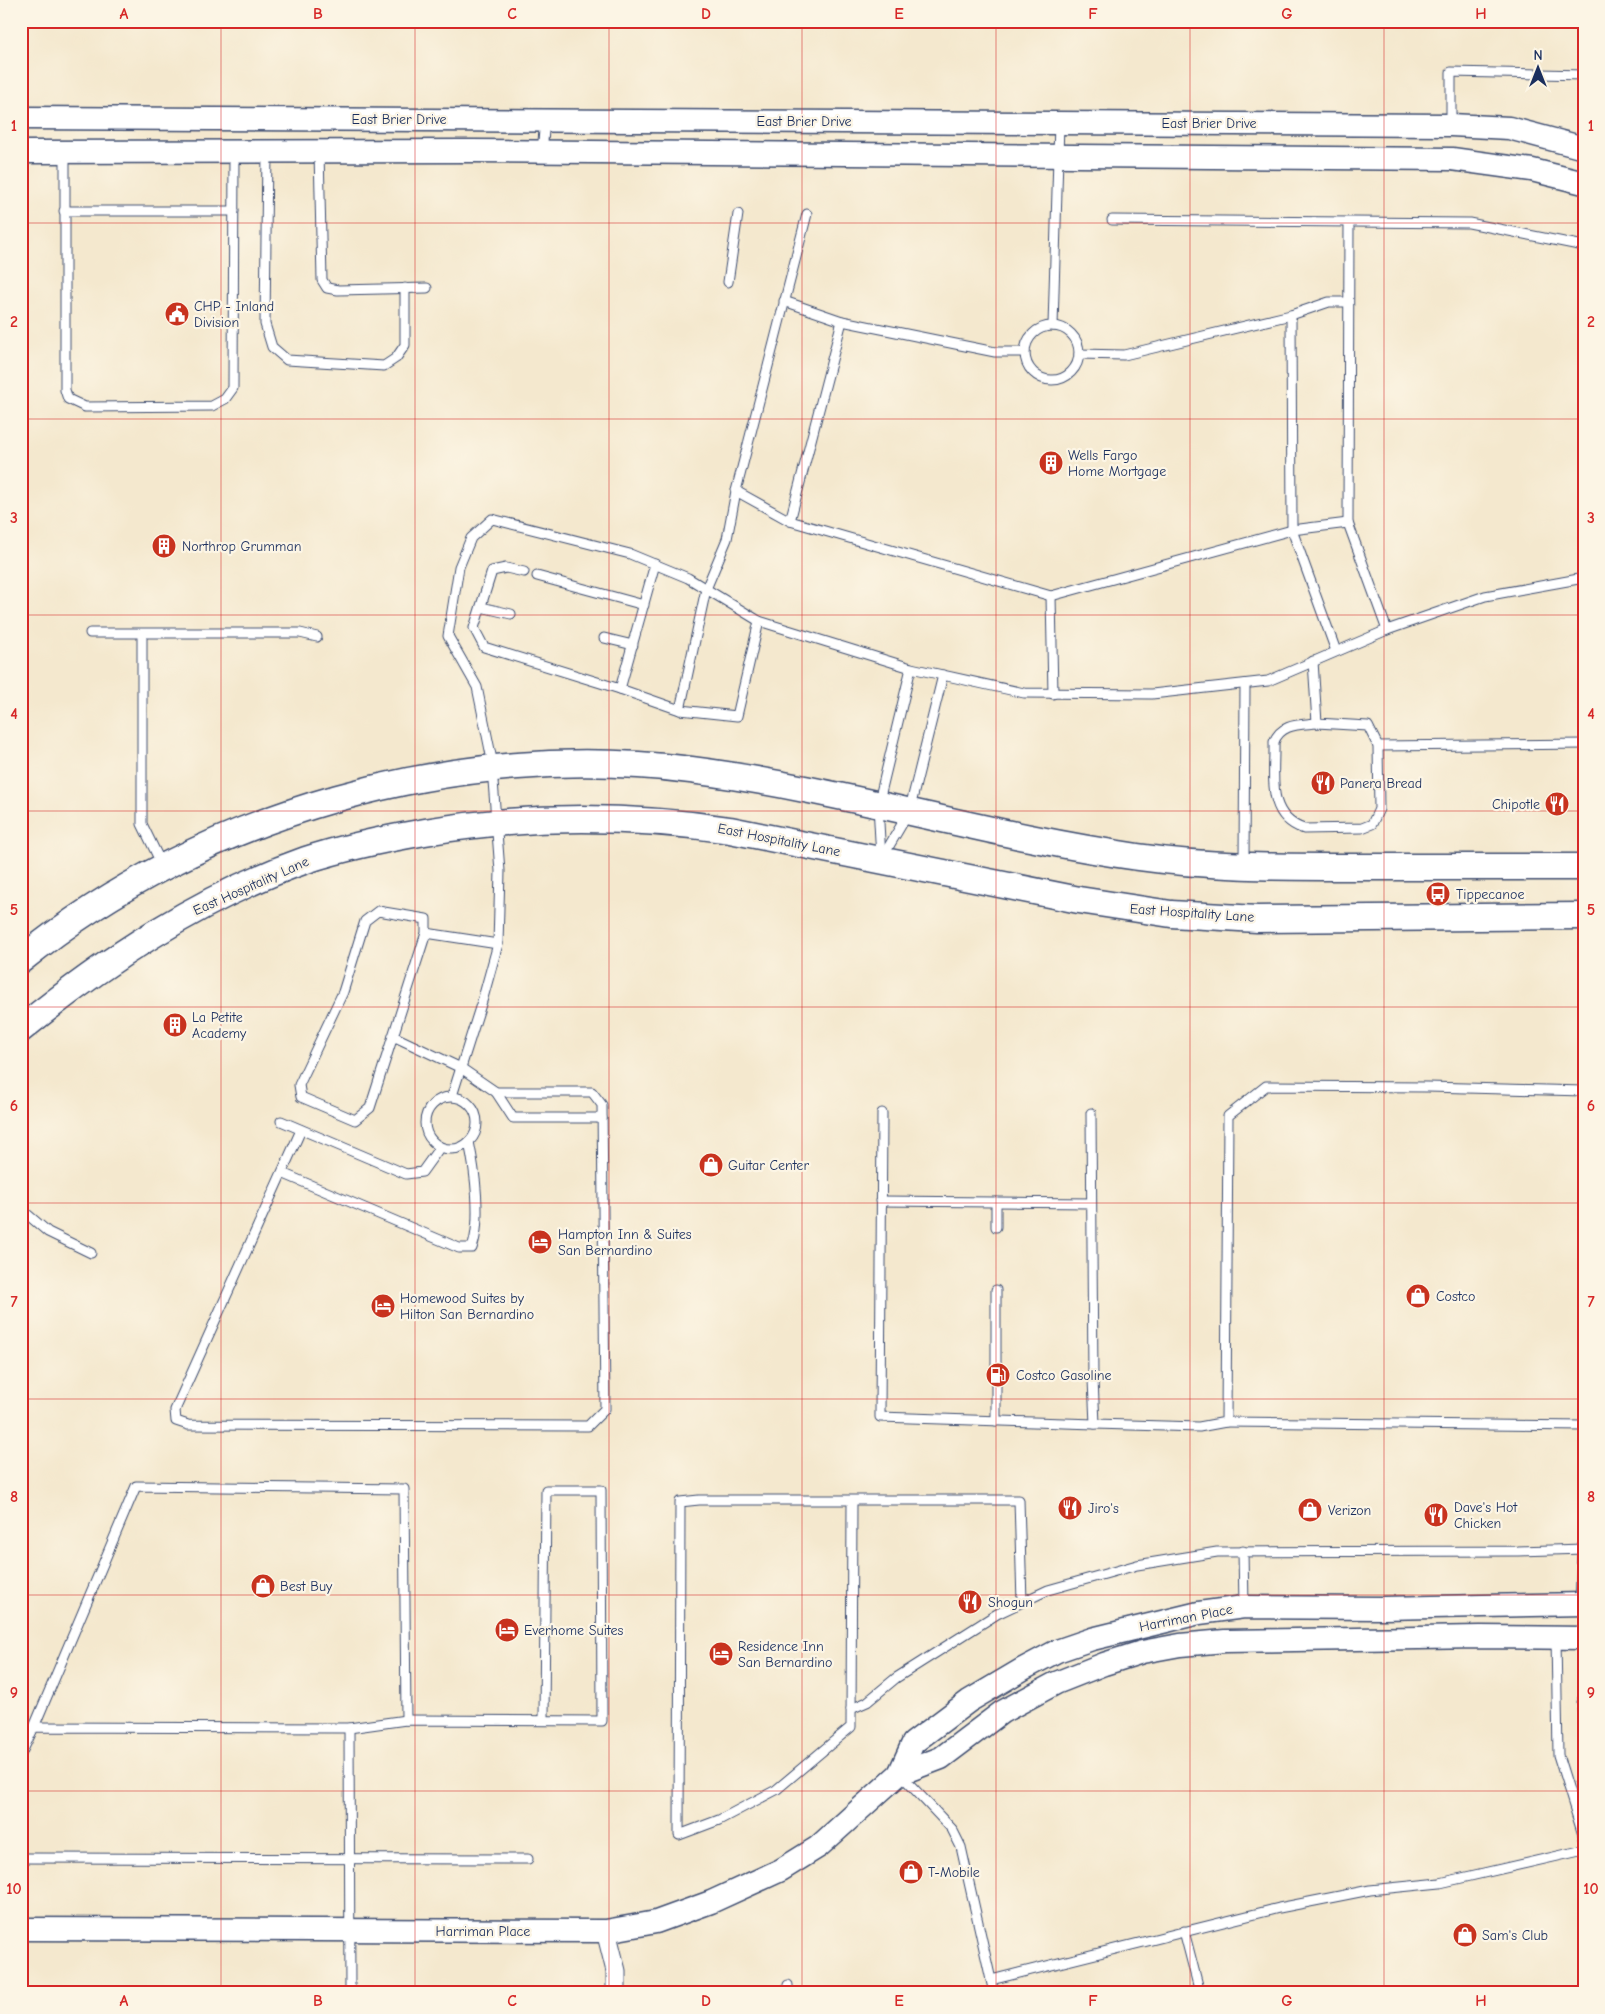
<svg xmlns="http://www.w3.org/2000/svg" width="1605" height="2014" viewBox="0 0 1605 2014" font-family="'Comic Neue',sans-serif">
  <rect width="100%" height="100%" fill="#fcf5e5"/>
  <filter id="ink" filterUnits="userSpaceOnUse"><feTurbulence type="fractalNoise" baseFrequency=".02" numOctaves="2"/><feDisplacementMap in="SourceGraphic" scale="10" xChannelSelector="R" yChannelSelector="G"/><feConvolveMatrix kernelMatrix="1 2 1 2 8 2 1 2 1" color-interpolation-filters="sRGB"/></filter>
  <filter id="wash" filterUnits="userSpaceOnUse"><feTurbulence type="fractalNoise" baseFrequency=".0096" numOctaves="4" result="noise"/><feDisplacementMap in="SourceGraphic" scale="20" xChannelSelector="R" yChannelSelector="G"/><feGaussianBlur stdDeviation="1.12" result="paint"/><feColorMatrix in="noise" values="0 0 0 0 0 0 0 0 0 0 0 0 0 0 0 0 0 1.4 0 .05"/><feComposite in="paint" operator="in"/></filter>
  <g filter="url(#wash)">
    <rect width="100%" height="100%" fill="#f4e8ce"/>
  </g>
  <g filter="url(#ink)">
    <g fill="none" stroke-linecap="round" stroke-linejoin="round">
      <defs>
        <g id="service">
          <path d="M 1451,124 L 1451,72 L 1584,75"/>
          <path d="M 65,152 L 65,390 L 68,399 L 85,407 L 212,406 L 225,399 L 233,388 L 234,151"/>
          <path d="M 267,152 L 265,324 L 272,347 L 287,360 L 384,366 L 396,358 L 405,345 L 405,288"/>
          <path d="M 319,152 L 322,280 L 327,288 L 338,290 L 427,288"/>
          <path d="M 542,152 L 545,120"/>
          <path d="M 64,211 L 234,211"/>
          <path d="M 1112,220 L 1469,223 L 1584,246"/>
          <path d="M 1349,223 L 1348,523 L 1387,630"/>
          <path d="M 728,282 L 738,214"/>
          <path d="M 784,301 L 842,321 L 995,352 L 1025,352"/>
          <path d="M 1291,315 L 1292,530 L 1336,651"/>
          <path d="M 1053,326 L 1059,123"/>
          <circle cx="1052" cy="353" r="27"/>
          <path d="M 1079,354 L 1124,355 L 1291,315 L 1329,302 L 1348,302"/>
          <path d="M 736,491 L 790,521 L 1051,596 L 1292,530 L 1348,523"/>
          <path d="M 790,521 L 842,321"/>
          <path d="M 655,564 L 620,689 L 680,710 L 737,716 L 759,621"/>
          <path d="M 524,572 L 506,568 L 492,571 L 474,628 L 484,647 L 620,689"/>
          <path d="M 537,576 L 644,605"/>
          <path d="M 1051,596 L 1053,694"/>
          <path d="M 481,607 L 511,614"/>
          <path d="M 90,633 L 300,633 L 317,637"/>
          <path d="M 142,634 L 142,824 L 162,865"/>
          <path d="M 604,638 L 633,645"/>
          <path d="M 1313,661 L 1317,723 L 1368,726 L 1378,746 L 1584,744"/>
          <path d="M 680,710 L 706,589 L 727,539 L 736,491 L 807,214"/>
          <path d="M 1317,723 C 1300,725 1281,723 1274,742 C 1275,774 1265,816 1304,829 L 1362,828 L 1372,824 L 1379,809 L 1378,746"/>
          <path d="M 881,858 L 878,805 L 911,668"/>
          <path d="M 882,858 L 909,812 L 943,675"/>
          <path d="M 1244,864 L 1245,684"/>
          <path d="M 426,933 L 426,919 L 378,911 L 365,921 L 343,992 L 299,1085 L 301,1097 L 355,1120 L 370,1108 L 426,933 L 498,944"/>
          <path d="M 496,1092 L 513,1118 L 602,1118"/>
          <path d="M 452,1096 L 483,998 L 498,944 L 500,871 L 491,755 L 477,687 L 448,636 L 459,567 L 471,538 L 492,519 L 630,554 L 688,578 L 759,621 L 911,668 L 1024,693 L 1152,694 L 1268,681 L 1387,630 L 1485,596 L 1584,578"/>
          <circle cx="451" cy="1123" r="26"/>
          <path d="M 882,1113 L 880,1417 L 1095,1424"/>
          <path d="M 1091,1113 L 1093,1380 L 1095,1424 L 1199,1427 L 1226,1422 L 1228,1116 L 1266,1086 L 1428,1087 L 1584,1091"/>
          <path d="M 281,1121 L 406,1174 L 422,1172 L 440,1147"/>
          <path d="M 301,1130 L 175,1410 L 176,1421 L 188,1425 L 588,1426 L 605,1409 L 602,1105 L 592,1092 L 496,1092 L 461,1068 L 393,1036"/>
          <path d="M 282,1173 L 459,1248 L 472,1248 C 482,1221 475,1170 469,1142"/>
          <path d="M 881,1201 L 1091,1203"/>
          <path d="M 996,1202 L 996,1227"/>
          <path d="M 21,1209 L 48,1232 L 91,1253"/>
          <path d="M 996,1290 L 996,1421"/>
          <path d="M 1226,1422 L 1584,1426"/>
          <path d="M 852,1501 L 851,1727 L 776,1790 L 719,1820 L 679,1835 L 680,1502 L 699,1500 L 1019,1500 L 1022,1602"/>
          <path d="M 1243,1551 L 1244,1606"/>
          <path d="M 1580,1604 L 1584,1505"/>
          <path d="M 1556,1638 L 1558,1755 L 1584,1838"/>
          <path d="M 1584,1695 L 1582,1702 L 1584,1716"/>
          <path d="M 851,1709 L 867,1702 L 896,1678 L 997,1614 L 1048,1590 L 1137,1565 L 1217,1552 L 1518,1551 L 1584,1549"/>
          <path d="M 34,1727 L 136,1486 L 404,1489 L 406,1720"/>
          <path d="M 349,1728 L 406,1720 L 602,1721 L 601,1490 L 546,1490 L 544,1720"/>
          <path d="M 21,1754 L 34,1727 L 349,1728 L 350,1993"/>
          <path d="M 901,1775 L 952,1829 L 961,1847 L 991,1980 L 1279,1908 L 1370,1890 L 1440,1883 L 1584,1850"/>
          <path d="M 21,1858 L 528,1859"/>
          <path d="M 1184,1931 L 1200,1993"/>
          <path d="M 991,1980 L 994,1993"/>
          <path d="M 788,1993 L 788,1985"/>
        </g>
        <path id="minor" d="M 606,1931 L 616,1971 L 616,1993"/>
        <g id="tertiary">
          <path d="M 21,118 L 1451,125 L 1509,128 L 1584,148"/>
          <path d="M 21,152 L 470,151 L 1452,159 L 1532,170 L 1584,183"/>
          <path d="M 899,1774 L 941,1758 L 1002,1712 L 1056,1683 L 1104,1664 L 1142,1652 L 1180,1645 L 1225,1641 L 1480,1637 L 1584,1638"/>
          <path d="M 21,1929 L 606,1931 L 656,1922 L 711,1902 L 781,1870 L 818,1847 L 899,1774 L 913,1743 L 969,1701 L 1023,1669 L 1057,1651 L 1092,1639 L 1199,1613 L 1244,1607 L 1383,1608 L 1584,1604"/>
        </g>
        <g id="secondary">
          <path d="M 21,960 C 203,812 458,740 691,770 C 841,789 988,836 1138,857 C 1208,867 1277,867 1348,867 C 1427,867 1505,867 1584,867"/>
          <path d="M 21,1029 C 107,959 201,897 306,860 C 345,847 385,839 425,832 C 527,815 628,815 730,830 L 1079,900 L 1171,914 L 1257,919 L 1584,916"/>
        </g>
      </defs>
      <use href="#service" stroke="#3c4b6f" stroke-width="11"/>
      <use href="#minor" stroke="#3c4b6f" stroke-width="21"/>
      <use href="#tertiary" stroke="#3c4b6f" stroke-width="25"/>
      <use href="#secondary" stroke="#3c4b6f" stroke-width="29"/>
      <use href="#service" stroke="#fff" stroke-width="9"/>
      <use href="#minor" stroke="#fff" stroke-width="19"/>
      <use href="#tertiary" stroke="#fff" stroke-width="22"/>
      <use href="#secondary" stroke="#fff" stroke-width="26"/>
    </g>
  </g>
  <path fill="none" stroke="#d62828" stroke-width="1" stroke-opacity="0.55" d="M 221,21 L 221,1993M 415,21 L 415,1993M 609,21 L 609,1993M 802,21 L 802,1993M 996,21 L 996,1993M 1190,21 L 1190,1993M 1384,21 L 1384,1993M 21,223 L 1584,223M 21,419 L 1584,419M 21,615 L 1584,615M 21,811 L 1584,811M 21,1007 L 1584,1007M 21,1203 L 1584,1203M 21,1399 L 1584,1399M 21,1595 L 1584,1595M 21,1791 L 1584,1791"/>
  <defs>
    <symbol id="civic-disc" viewBox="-11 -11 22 22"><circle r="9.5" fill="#c8321e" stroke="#fcf5e5"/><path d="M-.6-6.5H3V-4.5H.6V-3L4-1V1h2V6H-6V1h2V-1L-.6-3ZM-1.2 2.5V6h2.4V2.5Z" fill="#fff"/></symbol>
    <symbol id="building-disc" viewBox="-11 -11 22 22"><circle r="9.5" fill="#c8321e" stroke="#fcf5e5"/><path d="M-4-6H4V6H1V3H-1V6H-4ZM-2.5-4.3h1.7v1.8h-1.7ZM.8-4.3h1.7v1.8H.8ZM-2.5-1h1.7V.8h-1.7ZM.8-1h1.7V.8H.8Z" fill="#fff"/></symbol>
    <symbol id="restaurant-disc" viewBox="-11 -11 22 22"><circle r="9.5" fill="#c8321e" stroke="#fcf5e5"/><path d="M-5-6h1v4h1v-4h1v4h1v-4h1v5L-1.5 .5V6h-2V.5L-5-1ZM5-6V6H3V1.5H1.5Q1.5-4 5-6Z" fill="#fff"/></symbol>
    <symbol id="bus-disc" viewBox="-11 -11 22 22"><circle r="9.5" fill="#c8321e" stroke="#fcf5e5"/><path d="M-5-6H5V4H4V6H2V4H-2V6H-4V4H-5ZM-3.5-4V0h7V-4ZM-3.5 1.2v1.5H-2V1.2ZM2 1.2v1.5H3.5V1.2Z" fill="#fff"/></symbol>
    <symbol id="shop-disc" viewBox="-11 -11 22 22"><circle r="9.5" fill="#c8321e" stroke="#fcf5e5"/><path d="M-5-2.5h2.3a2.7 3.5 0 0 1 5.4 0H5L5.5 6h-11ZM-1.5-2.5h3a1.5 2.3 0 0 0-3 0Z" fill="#fff"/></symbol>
    <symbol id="hotel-disc" viewBox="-11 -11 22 22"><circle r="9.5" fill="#c8321e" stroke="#fcf5e5"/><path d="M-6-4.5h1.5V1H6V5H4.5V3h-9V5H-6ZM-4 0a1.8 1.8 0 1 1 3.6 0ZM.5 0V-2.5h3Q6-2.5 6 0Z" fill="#fff"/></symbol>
    <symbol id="fuel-disc" viewBox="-11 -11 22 22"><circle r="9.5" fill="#c8321e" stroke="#fcf5e5"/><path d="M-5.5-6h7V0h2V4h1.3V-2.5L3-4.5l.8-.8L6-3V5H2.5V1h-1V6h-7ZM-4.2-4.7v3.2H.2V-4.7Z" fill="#fff"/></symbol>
  </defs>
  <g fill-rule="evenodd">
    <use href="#civic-disc" x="163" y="300" width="28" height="28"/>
    <use href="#building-disc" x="1037" y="449" width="28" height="28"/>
    <use href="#building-disc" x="150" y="532" width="28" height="28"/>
    <use href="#restaurant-disc" x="1309" y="769" width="28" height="28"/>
    <use href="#restaurant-disc" x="1543" y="790" width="28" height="28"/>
    <use href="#bus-disc" x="1424" y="880" width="28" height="28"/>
    <use href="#building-disc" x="161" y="1011" width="28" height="28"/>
    <use href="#shop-disc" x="697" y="1151" width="28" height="28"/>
    <use href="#hotel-disc" x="526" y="1228" width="28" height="28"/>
    <use href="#shop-disc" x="1404" y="1282" width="28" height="28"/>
    <use href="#hotel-disc" x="369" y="1292" width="28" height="28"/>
    <use href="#fuel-disc" x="984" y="1361" width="28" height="28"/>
    <use href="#restaurant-disc" x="1056" y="1494" width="28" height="28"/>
    <use href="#shop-disc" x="1296" y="1496" width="28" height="28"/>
    <use href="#restaurant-disc" x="1422" y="1501" width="28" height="28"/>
    <use href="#shop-disc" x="249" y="1572" width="28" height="28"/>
    <use href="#restaurant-disc" x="956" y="1588" width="28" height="28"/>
    <use href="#hotel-disc" x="493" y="1616" width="28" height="28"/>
    <use href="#hotel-disc" x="707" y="1640" width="28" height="28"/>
    <use href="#shop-disc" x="897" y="1858" width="28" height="28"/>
    <use href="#shop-disc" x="1451" y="1921" width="28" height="28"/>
  </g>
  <g text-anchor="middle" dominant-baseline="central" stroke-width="4.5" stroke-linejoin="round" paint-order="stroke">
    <g font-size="14" fill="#1b2f5e" stroke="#fcf5e5">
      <text x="399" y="119">East Brier Drive</text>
      <text x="804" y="121">East Brier Drive</text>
      <text x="1209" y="123">East Brier Drive</text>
      <text transform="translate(779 840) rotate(11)">East Hospitality Lane</text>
      <text transform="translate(251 886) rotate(-24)">East Hospitality Lane</text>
      <text transform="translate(1192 913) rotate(4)">East Hospitality Lane</text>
      <text transform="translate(1186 1618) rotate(-11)">Harriman Place</text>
      <text x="483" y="1931">Harriman Place</text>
    </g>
    <g font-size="14" fill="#1b2f5e" stroke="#fcf5e5" text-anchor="start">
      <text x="194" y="306">CHP - Inland<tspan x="194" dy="16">Division</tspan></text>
      <text x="1068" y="455">Wells Fargo<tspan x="1068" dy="16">Home Mortgage</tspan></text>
      <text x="182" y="546">Northrop Grumman</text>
      <text x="1340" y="783">Panera Bread</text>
      <text x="1540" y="804" text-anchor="end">Chipotle</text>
      <text x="1456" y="894">Tippecanoe</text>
      <text x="192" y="1017">La Petite<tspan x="192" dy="16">Academy</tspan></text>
      <text x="728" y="1165">Guitar Center</text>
      <text x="558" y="1234">Hampton Inn &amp; Suites<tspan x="558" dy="16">San Bernardino</tspan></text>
      <text x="1436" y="1296">Costco</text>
      <text x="400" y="1298">Homewood Suites by<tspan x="400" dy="16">Hilton San Bernardino</tspan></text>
      <text x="1016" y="1375">Costco Gasoline</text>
      <text x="1454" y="1507">Dave's Hot<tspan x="1454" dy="16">Chicken</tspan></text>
      <text x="1088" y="1508">Jiro's</text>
      <text x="1328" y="1510">Verizon</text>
      <text x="280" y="1586">Best Buy</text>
      <text x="988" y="1602">Shogun</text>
      <text x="524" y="1630">Everhome Suites</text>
      <text x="738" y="1646">Residence Inn<tspan x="738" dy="16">San Bernardino</tspan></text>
      <text x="928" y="1872">T-Mobile</text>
      <text x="1482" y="1935">Sam's Club</text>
    </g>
  </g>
  <rect width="1605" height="2014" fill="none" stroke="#fcf5e5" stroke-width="55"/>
  <g transform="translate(1538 68)" stroke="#fcf5e5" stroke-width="4" paint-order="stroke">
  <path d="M0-4L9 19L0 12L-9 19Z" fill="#1b2f5e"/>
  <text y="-8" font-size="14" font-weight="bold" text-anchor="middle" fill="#1b2f5e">N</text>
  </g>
  <rect x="28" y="28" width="1550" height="1958" fill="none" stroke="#d62828" stroke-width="2"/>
  <g font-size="16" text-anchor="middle" font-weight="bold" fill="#d62828">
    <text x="124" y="19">A</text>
    <text x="318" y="19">B</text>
    <text x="512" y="19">C</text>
    <text x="706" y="19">D</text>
    <text x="899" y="19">E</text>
    <text x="1093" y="19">F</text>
    <text x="1287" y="19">G</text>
    <text x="1481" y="19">H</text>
    <text x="14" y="131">1</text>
    <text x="1591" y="131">1</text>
    <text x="14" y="327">2</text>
    <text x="1591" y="327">2</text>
    <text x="14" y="523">3</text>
    <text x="1591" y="523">3</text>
    <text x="14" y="719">4</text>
    <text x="1591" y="719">4</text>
    <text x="14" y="915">5</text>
    <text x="1591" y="915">5</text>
    <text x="14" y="1111">6</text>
    <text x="1591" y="1111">6</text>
    <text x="14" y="1307">7</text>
    <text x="1591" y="1307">7</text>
    <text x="14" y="1502">8</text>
    <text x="1591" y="1502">8</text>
    <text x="14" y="1698">9</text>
    <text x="1591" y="1698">9</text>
    <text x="14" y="1894">10</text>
    <text x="1591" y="1894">10</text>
    <text x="124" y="2006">A</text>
    <text x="318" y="2006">B</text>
    <text x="512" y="2006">C</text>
    <text x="706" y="2006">D</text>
    <text x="899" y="2006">E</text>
    <text x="1093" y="2006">F</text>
    <text x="1287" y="2006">G</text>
    <text x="1481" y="2006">H</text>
  </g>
</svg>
